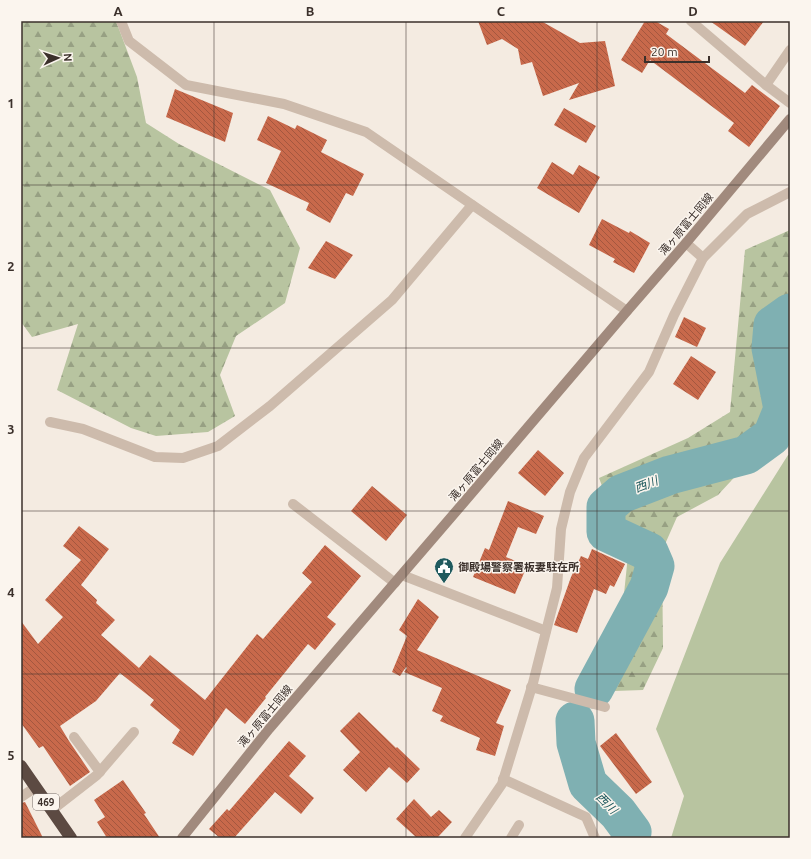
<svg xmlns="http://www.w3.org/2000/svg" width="811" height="859" viewBox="0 0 811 859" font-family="Ubuntu,'Noto Sans JP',sans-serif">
  <defs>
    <pattern id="forest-firs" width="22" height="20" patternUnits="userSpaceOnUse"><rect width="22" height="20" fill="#b8c4a0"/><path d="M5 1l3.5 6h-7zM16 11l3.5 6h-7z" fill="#97a083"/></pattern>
    <pattern id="building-back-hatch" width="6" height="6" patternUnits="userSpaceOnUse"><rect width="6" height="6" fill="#c8694b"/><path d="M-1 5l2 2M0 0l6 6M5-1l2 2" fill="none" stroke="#a4573f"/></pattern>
  </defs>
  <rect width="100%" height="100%" fill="#f4ebe1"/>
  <path fill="#b8c4a0" d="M 788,455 L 790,455 L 790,838 L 671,838 L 684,796 L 656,729 L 720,563 Z"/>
  <g fill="url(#forest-firs)">
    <path d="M 21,21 L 116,21 L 137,77 L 146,123 L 179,144 L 270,190 L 300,248 L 285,303 L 236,336 L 220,375 L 235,416 L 208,432 L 156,436 L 131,428 L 57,390 L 78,324 L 32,337 L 21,322 Z"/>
    <path d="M 790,230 L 790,414 L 767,442 L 718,495 L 677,517 L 662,551 L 663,648 L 643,690 L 614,691 L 628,555 L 599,478 L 688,438 L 730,412 L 745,250 Z"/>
  </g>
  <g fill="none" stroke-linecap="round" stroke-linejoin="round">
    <g stroke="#7fb0b2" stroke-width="39">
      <path d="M 594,689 L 649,587 L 655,566 L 649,552 L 606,532 L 606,507 L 621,494 L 670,475 L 746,455 L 772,436 L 783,409 L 771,348 L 773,325 L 790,313"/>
      <path d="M 575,721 L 576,743 L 588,784 L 618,813 L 632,832 L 630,838"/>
    </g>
  </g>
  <g fill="url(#building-back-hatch)">
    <path d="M 478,21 L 541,21 L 580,43 L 605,41 L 615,86 L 569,100 L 579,83 L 543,96 L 532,62 L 521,65 L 518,49 L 502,39 L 487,45 Z"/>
    <path d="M 645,21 L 655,21 L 669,29 L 666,34 L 745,93 L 752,85 L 780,106 L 749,147 L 728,131 L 734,123 L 650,60 L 642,73 L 621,60 Z"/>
    <path d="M 710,21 L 764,21 L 745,46 Z"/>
    <path d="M 175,89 L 233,113 L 225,142 L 166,117 Z"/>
    <path d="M 564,108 L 596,126 L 586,143 L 554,125 Z"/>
    <path d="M 268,116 L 295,129 L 297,125 L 327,140 L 321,152 L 364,174 L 353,196 L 346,193 L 330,223 L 306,210 L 309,203 L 266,183 L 281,151 L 257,140 Z"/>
    <path d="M 552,162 L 573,175 L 579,165 L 600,177 L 579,213 L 537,188 Z"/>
    <path d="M 602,219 L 629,233 L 630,231 L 650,243 L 634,273 L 613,262 L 615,259 L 589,245 Z"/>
    <path d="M 326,241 L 353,255 L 335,279 L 308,268 Z"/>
    <path d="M 684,317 L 706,328 L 697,347 L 675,337 Z"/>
    <path d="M 691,356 L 716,372 L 698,400 L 673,384 Z"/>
    <path d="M 538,450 L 564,473 L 545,496 L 518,473 Z"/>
    <path d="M 372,486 L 407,515 L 386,541 L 351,511 Z"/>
    <path d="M 508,501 L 544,516 L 536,534 L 518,527 L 506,557 L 527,566 L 515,594 L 473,577 L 485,548 L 489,550 Z"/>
    <path d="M 79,526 L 109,549 L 81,585 L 97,600 L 96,603 L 115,620 L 101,635 L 139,668 L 150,655 L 205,700 L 257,634 L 263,639 L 312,582 L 302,573 L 325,545 L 361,576 L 327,617 L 336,624 L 315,650 L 308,644 L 265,697 L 266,698 L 245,724 L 226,708 L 193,756 L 172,743 L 180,730 L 150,705 L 154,700 L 120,673 L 96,701 L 60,726 L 69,741 L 90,772 L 70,786 L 43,746 L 39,748 L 21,723 L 21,621 L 38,644 L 63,617 L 45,600 L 81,560 L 63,546 Z"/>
    <path d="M 592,549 L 625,564 L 614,587 L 610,585 L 606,594 L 594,589 L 577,633 L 554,625 L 571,577 L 581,556 L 588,559 Z"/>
    <path d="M 418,599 L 439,617 L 417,650 L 511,690 L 496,723 L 504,726 L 495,756 L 476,750 L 480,738 L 440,721 L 443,716 L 432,711 L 442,688 L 404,672 L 407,668 L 406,667 L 400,676 L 392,672 L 407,636 L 399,630 Z"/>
    <path d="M 359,712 L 396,748 L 397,747 L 420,769 L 407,783 L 389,767 L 366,792 L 343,770 L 360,752 L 340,731 Z"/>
    <path d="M 616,733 L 652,782 L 636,794 L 600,746 Z"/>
    <path d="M 289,741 L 306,756 L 289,776 L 314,798 L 301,814 L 275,792 L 234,838 L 220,838 L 209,829 L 227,809 L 229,811 Z"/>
    <path d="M 123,780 L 146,813 L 144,814 L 160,838 L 107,838 L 97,822 L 105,817 L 94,800 Z"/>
    <path d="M 414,799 L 431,817 L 439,810 L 452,822 L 437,838 L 417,838 L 396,819 Z"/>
    <path d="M 25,802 L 43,838 L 21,838 L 21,803 Z"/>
  </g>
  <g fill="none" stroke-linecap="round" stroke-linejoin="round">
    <g stroke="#cdbbac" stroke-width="10">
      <path d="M 691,21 L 766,85 L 790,50"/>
      <path d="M 503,779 L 586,817 L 595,838"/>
    </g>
    <g stroke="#cdbbac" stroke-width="10">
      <path d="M 121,21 L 129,41 L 186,85 L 284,104 L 366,132 L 627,311"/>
      <path d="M 766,85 L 790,103"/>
      <path d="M 703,258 L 747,214 L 790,192"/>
      <path d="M 50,422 L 83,429 L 155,457 L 183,458 L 218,446 L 270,406 L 392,300 L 472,205"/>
      <path d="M 293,504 L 395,583"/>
      <path d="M 402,575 L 546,631"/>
      <path d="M 531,687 L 605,707"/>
      <path d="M 74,737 L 100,772"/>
      <path d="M 21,797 L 36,787"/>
      <path d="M 52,810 L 97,775 L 134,732"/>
      <path d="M 465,838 L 502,784 L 533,683 L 557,588 L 561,529 L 570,492 L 584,458 L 649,372 L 674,315 L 703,258 L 686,243"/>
      <path d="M 511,838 L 519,825"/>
    </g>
    <path stroke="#a18a7d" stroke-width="10" d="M 182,838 L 269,729 L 465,501 L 627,311 L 686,243 L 790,119"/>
    <path stroke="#5c4a42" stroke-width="12" d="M 21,766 L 71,838"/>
  </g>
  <path fill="none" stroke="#3b302b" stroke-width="1" stroke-opacity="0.55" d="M 214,21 L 214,838M 406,21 L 406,838M 597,21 L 597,838M 21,185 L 790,185M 21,348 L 790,348M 21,511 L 790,511M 21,674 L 790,674"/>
  <defs>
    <symbol id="civic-pin" viewBox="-11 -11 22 30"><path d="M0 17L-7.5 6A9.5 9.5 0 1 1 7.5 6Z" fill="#1f5a5e" stroke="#fbf5ee"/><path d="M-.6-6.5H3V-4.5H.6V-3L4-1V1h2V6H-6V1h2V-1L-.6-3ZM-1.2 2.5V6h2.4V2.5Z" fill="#fff"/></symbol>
  </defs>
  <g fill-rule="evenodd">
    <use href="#civic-pin" x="433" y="556" width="22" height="30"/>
  </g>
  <g text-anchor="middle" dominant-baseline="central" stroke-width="3" stroke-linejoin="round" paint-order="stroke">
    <rect fill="#fbf5ee" stroke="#756b66" stroke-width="1" x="33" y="794" width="26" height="16" rx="3"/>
    <g font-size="10" font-weight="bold" fill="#3b302b">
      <text x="46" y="802">469</text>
    </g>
    <g font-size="11" fill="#3b302b" stroke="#fbf5ee">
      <text transform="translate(686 224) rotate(-50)">滝ヶ原富士岡線</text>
      <text transform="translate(476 470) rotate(-50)">滝ヶ原富士岡線</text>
      <text transform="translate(265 716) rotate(-50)">滝ヶ原富士岡線</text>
    </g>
    <g font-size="11" font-weight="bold" fill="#3b302b" stroke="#fbf5ee" text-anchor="start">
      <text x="458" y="567">御殿場警察署板妻駐在所</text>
    </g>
    <g font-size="12" font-style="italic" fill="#1f5a5e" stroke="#fbf5ee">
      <text transform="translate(646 484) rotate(-21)">西川</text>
      <text transform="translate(607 803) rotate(45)">西川</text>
    </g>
  </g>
  <rect width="811" height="859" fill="none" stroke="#fbf5ee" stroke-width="44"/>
  <g transform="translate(58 58) rotate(87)" stroke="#fbf5ee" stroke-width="3" paint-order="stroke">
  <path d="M0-3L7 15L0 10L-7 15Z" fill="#3b302b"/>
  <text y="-6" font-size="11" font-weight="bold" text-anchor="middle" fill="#3b302b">N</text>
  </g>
  <path d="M645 56v6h64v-6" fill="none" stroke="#3b302b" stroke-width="2"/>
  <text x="651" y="56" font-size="12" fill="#3b302b" stroke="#fbf5ee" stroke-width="3" paint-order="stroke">20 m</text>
  <rect x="22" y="22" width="767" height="815" fill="none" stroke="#3b302b" stroke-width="1.5"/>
  <g font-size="13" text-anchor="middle" font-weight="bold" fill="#3b302b">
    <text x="118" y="16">A</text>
    <text x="310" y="16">B</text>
    <text x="501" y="16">C</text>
    <text x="693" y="16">D</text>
    <text x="11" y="108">1</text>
    <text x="11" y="271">2</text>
    <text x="11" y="434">3</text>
    <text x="11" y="597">4</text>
    <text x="11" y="760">5</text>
  </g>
</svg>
